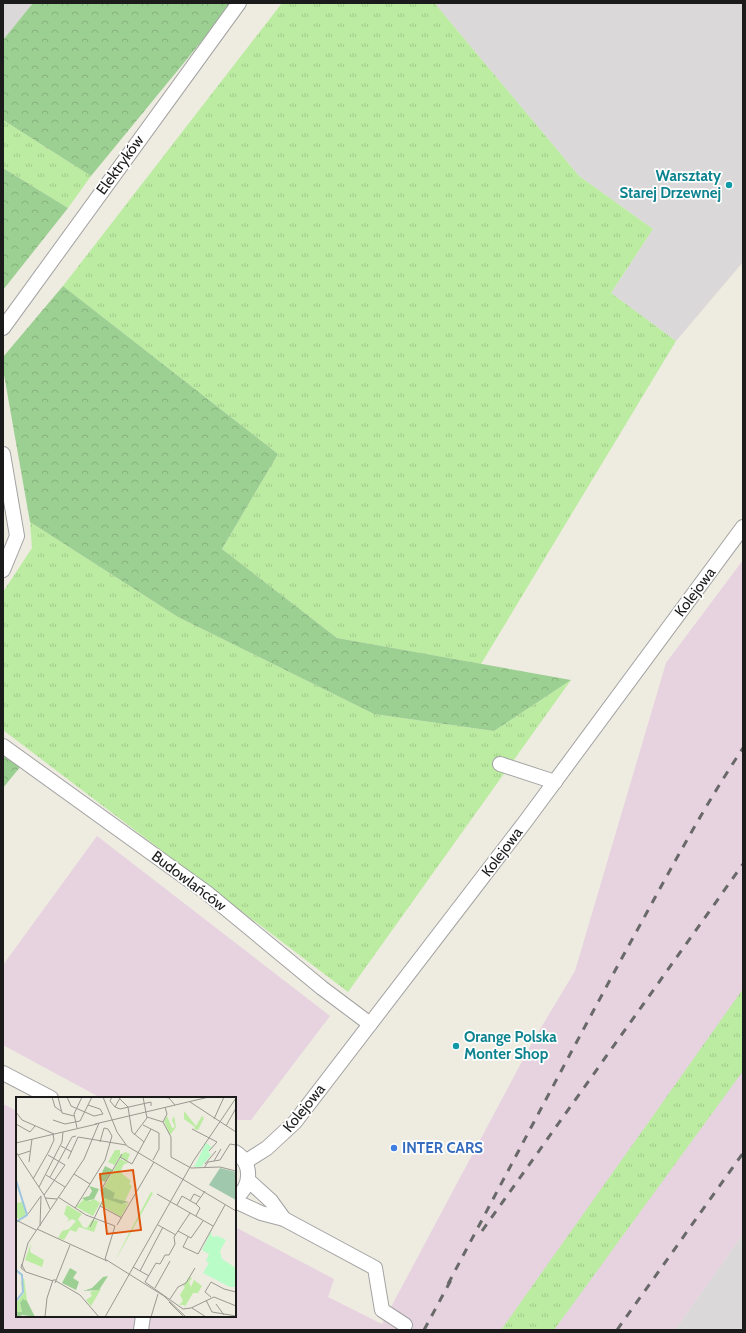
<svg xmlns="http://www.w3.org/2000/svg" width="746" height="1333" viewBox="0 0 746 1333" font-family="Cabin,sans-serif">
  <defs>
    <pattern id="grass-tufts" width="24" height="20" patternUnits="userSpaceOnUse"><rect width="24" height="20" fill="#bceca2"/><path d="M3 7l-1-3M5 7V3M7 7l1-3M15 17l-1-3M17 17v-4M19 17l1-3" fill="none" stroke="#a1ca8b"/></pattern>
    <pattern id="forest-crowns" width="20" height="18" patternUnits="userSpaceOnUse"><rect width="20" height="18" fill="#9ccf92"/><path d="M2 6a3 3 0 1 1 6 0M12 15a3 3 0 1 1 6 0" fill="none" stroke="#86b17d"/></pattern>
  </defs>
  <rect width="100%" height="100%" fill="#eeebe0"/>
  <g fill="#dad8d8">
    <path d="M 3,3 L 33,3 L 3,40 Z"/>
    <path d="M 437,3 L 743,3 L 743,262 L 676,341 L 611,293 L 653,229 L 579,176 L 436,5 Z"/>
    <path d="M 743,1234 L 743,1330 L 675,1330 Z"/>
  </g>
  <g fill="#e7d2e0">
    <path d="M 743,560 L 743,1234 L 675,1330 L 3,1330 L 3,1104 L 17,1111 L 17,1316 L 235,1316 L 235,1227 L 334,1279 L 328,1297 L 382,1324 L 533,1041 L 575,971 L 666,663 Z"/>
    <path d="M 97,836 L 330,1016 L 251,1120 L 235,1120 L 235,1098 L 101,1098 L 3,1045 L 3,965 Z"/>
  </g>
  <g fill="url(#grass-tufts)">
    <path d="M 282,3 L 437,3 L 436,5 L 579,176 L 653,229 L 611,293 L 676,341 L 481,664 L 337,638 L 222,549 L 278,454 L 63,286 Z"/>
    <path d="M 3,120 L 91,176 L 68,208 L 3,168 Z"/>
    <path d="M 30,522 L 178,617 L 374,714 L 494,731 L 571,680 L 348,992 L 3,730 L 3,592 L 32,548 Z"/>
    <path d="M 743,989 L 743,1071 L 554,1330 L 501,1330 Z"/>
  </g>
  <g fill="url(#forest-crowns)">
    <path d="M 33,3 L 233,3 L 91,176 L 3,120 L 3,40 Z"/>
    <path d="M 3,168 L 68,208 L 3,290 Z"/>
    <path d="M 63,286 L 278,454 L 222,549 L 337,638 L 571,680 L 494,731 L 374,714 L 178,617 L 30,522 L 3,369 L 3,357 Z"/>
    <path d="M 3,746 L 25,761 L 3,788 Z"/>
  </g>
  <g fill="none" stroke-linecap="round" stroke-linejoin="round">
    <defs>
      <g id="street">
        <path d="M 3,328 L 239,3"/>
        <path d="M 3,454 L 17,536 L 3,570"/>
        <path d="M 3,746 L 207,893 L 322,988 L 370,1024"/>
        <path d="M 500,764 L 555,782"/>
        <path d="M 3,1073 L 51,1098"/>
        <path d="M 235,1152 C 253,1163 252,1187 235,1198"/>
        <path d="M 245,1162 L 267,1148 L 295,1122 L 525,822 L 743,527"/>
        <path d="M 248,1180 L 271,1201 L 284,1219"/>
        <path d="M 235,1201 L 261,1213 L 284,1219 L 375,1268 L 382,1310 L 405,1325"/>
        <path d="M 141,1330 L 143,1316"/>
      </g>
    </defs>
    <use href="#street" stroke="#a2a2a2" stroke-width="16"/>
    <use href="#street" stroke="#fff" stroke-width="14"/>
    <g stroke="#696969" stroke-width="3" stroke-dasharray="8 8" stroke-linecap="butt">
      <path d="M 482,1231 L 743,864"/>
      <path d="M 448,1284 C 508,1171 568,1057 629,945 C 666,878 701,811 743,748"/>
      <path d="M 424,1330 L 451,1280"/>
      <path d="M 617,1330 L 743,1153"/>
    </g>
  </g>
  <g fill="#0f9aa8" stroke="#fff" stroke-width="1.5">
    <circle cx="729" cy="185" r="4"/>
    <circle cx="456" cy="1046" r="4"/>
  </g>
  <circle fill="#3f7fe0" stroke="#fff" stroke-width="1.5" cx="394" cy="1148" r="4"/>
  <g text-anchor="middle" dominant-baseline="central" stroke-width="3.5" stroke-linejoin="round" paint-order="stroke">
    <g font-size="15" fill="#1b1b1b" stroke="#fff">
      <text transform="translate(120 165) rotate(-54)">Elektryków</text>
      <text transform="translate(695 592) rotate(-53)">Kolejowa</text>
      <text transform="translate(502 852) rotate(-53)">Kolejowa</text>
      <text transform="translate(189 881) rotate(37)">Budowlańców</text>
      <text transform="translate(304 1108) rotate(-51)">Kolejowa</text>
    </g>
    <g font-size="15" font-weight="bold" fill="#0d838f" stroke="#fff" text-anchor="end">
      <text x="721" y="176">Warsztaty<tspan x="721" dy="17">Starej Drzewnej</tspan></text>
      <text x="464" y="1037" text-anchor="start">Orange Polska<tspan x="464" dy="17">Monter Shop</tspan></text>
    </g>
    <g font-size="15" font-weight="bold" fill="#366cbe" stroke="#fff" text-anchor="start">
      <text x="402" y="1148">INTER CARS</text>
    </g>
  </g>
  <g transform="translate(16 1097)">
    <rect width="220" height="220" fill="#eeebe0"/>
    <path d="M 168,14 L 180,29 L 186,19 L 188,21 L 182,33 L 178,32 L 179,30 L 168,22 ZM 151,19 L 156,31 L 159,30 L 156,23 L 158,19 L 160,30 L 154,38 L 148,24 ZM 99,53 L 104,53 L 104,58 L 109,55 L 114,57 L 111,64 L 103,60 L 99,68 L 92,65 ZM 104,62 L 113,66 L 108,67 L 104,75 L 115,84 L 113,87 L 116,89 L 109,104 L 97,101 L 88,90 ZM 135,95 L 137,96 L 99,164 L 109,144 ZM 88,101 L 110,107 L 113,105 L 105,120 L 85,108 ZM 68,102 L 74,104 L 78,102 L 84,106 L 77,119 L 60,110 ZM 7,105 L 10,118 L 3,122 L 0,120 L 0,106 ZM 51,108 L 66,117 L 62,122 L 67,130 L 71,131 L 76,123 L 82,124 L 78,135 L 63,130 L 60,135 L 54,133 L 48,143 L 42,141 L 46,134 L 53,132 L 60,124 L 56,122 L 51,125 L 53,122 L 48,117 ZM 15,146 L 14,155 L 28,163 L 26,170 L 9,163 ZM 174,180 L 176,181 L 173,185 L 175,190 L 178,183 L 186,189 L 182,196 L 177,196 L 168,211 L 169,208 L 163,208 L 167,204 L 164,198 L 169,190 L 167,189 ZM 8,181 L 12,211 L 11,204 L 4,206 L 6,215 L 0,218 L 0,206 L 8,196 L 5,186 ZM 85,192 L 75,209 L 70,203 L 76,199 L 74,195 Z" fill="#bceca2"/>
    <path d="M 89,69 L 97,73 L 89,85 L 83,82 ZM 73,89 L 83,92 L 78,102 L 70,104 L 66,101 L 73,99 L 76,94 ZM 88,90 L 99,96 L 97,101 L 113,105 L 105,107 L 88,101 L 86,93 ZM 54,171 L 61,175 L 57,181 L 63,185 L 60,193 L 46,186 ZM 92,179 L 83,193 L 67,194 L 76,191 L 87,180 ZM 7,202 L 11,204 L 19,220 L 7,218 L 0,220 L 1,215 L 6,215 L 4,206 Z" fill="#9ccf92"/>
    <path d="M 204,71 L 220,75 L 220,103 L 193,88 Z" fill="#a0c8ac"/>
    <path d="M 190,46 L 196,50 L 192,54 L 195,58 L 185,70 L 178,70 ZM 195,134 L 196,140 L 201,139 L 210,143 L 204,154 L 206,162 L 220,171 L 220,190 L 214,190 L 187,176 L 193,166 L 190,164 L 193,157 L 186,153 Z" fill="#b9fcc8"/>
    <path fill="none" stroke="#9ec6de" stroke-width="2" d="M 0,83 L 11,118 L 0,125M 0,173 L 6,178 L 7,195 L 0,204"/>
    <path fill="none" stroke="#9a9891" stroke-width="1" d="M 36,0 L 39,10 L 45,14M 42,0 L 46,16 L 58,19M 51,0 L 55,9 L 78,19 L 87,17 L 84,12 L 72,8M 87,0 L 101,35 L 111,49 L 220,114M 96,0 L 94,4 L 99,10M 102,0 L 112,10 L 116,35 L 128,45M 148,0 L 153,1 L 159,8M 104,1 L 99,10 L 104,12 L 135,5 L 135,9M 174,5 L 220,35M 149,10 L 151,17 L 147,25 L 155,40 L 155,60 L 175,71 L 204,70 L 220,74M 0,15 L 6,23 L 38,37M 131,20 L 147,25M 198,22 L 208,0M 37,23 L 49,27 L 64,24 L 76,0M 0,27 L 14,35 L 19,29M 79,27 L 193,0M 127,28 L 143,36 L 143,52 L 137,63M 210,29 L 220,11M 61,31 L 58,17 L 66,0M 176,32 L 201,45 L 193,54M 118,38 L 131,21 L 127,0M 62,40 L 110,48M 0,46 L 81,27M 45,49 L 56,55M 0,55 L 28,98 L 34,112M 2,58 L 14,54M 104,60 L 116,67 L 135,32M 52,62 L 62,40M 43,64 L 56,40 L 60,39M 198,64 L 205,52M 13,65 L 16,42M 189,67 L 200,54M 188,71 L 192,65 L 204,63 L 214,47 L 220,48M 58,77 L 74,87M 30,78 L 49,90M 34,80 L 43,64M 17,82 L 33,54 L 38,43 L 37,37M 23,90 L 46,45 L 47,35M 141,97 L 197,129M 28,98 L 49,68 L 32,58M 42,100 L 70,118 L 99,129M 29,101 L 41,102M 174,104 L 178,97 L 184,100M 161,108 L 166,99 L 180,107M 84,109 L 106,121M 59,111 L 89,63 L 96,39 L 92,32 L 88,31 L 84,45M 12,117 L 25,99M 180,119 L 184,111 L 180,107 L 189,94M 0,123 L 20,133M 101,128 L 138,65M 142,128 L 160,138M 24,129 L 25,99M 74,130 L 87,103 L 85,93 L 106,57M 21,132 L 91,164M 162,134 L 175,141 L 187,124M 172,140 L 167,150 L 182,157 L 209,108M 89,162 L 148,199 L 170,220M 89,162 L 99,129M 6,167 L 5,171 L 10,175 L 37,184M 117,170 L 133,179M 9,174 L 6,168 L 12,146 L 68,62 L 83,26M 124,174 L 147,130M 40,184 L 64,198 L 83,220M 129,185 L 167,212 L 175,211 L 198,200 L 220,209M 129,185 L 140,166 L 144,167 L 149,158 L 153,158 L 159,147 L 158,140 L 174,116M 39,186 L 54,148M 139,191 L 154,164M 195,200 L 189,195 L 195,185 L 208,192 L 220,195M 154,202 L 162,190 L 170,186 L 179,171M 190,203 L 196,215 L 220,219M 153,205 L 168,220M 200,207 L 208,218M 176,211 L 190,220M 29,220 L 31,201 L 37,183 L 40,183M 89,220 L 178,63 L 220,1M 135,220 L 142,197"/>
    <path fill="#de560d" fill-opacity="0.15" stroke="#de560d" stroke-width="2" d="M 117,73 L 125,133 L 91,137 L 84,77 Z"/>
    <rect width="220" height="220" fill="none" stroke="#1b1b1b" stroke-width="2"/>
  </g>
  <rect width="746" height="1333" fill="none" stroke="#1b1b1b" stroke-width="8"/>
</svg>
